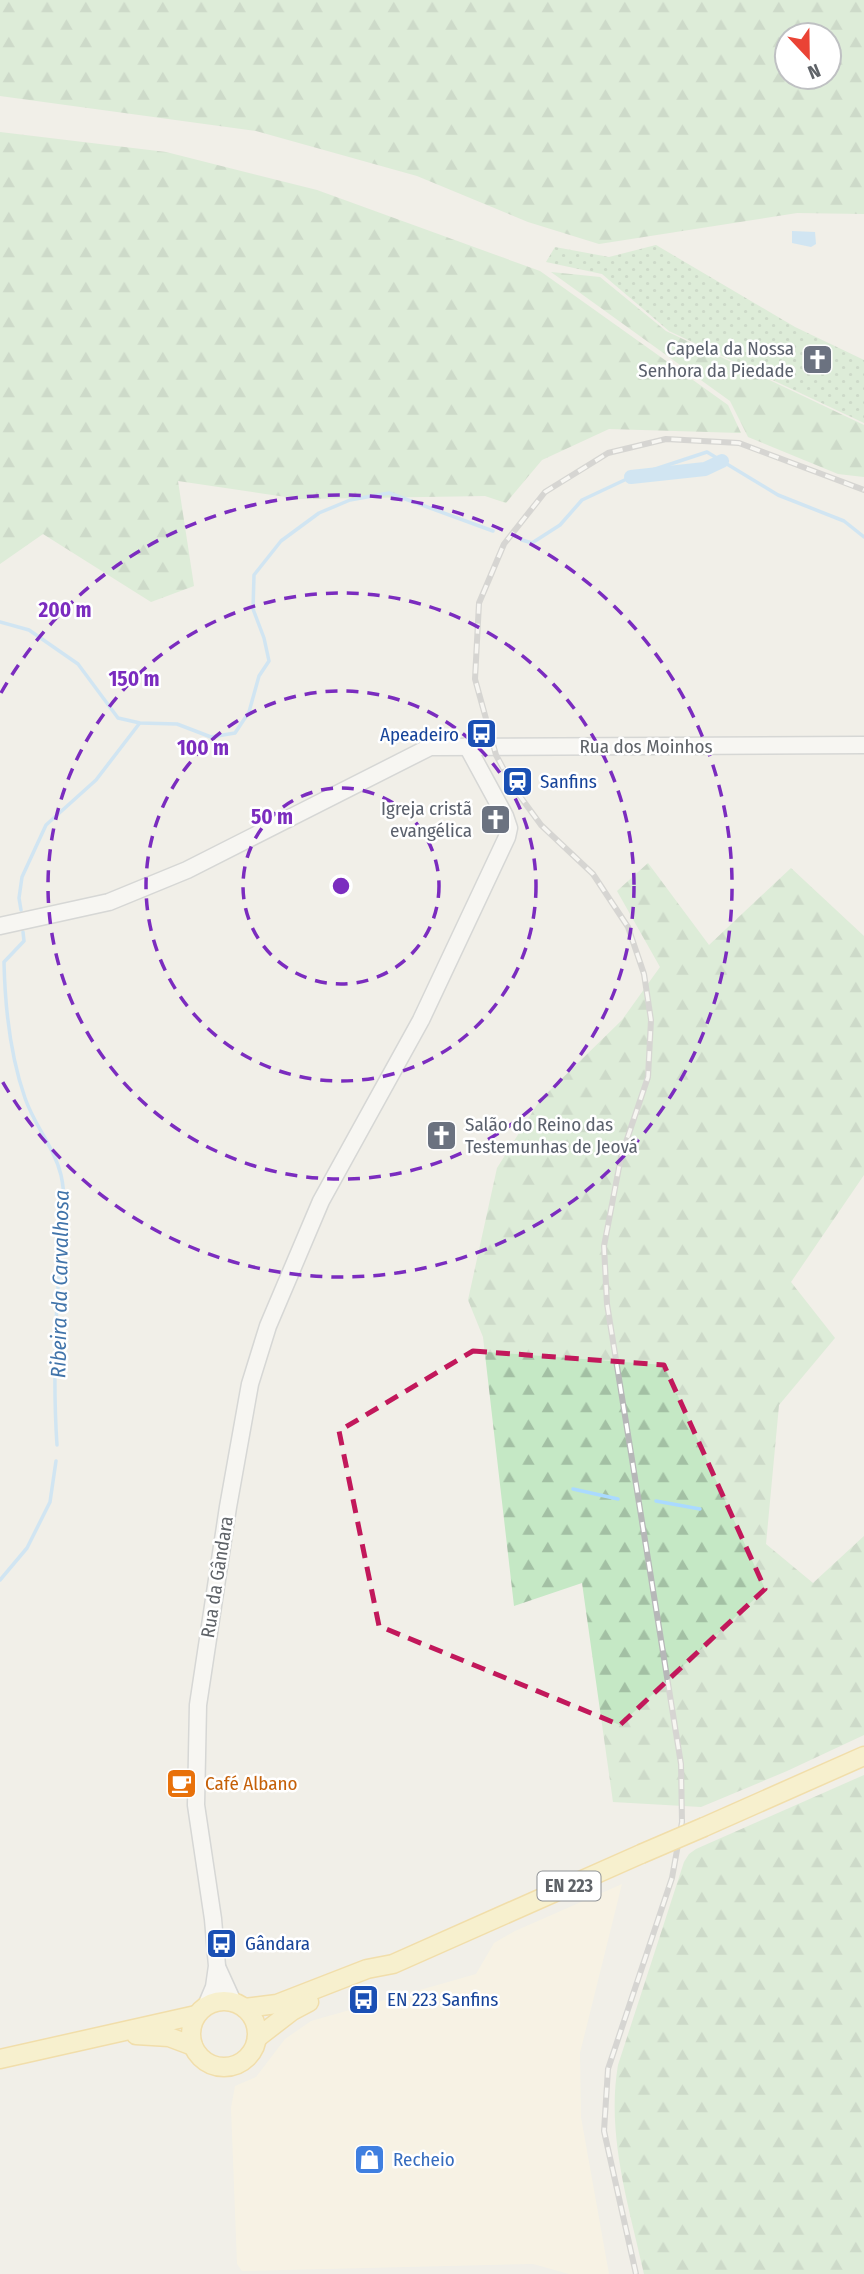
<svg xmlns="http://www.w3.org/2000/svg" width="864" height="2274" viewBox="0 0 864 2274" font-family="'Fira Sans Condensed',sans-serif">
  <defs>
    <pattern id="grass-dots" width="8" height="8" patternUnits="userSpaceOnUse" patternTransform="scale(1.75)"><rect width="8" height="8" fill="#c5e8c5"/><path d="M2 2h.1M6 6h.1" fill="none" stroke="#a3c0a4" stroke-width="1.8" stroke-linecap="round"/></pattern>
    <pattern id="forest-firs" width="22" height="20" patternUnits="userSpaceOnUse" patternTransform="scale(1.75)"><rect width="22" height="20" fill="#c5e8c5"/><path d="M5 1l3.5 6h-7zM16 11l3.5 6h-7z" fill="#a3c0a4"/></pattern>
  </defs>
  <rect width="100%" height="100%" fill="#f1efe8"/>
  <path fill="#fef7e0" d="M 622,1884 L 580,2053 L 581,2117 L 609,2274 L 569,2274 L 533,2264 L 242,2271 L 237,2264 L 231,2108 L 235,2086 L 256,2077 L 285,2039 L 311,2021 L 476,1974 L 494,1943 L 515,1931 Z"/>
  <path fill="url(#grass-dots)" d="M 656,245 L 795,327 L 864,360 L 864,423 L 669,331 L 602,274 L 546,262 L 555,247 L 609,257 Z"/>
  <g fill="url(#forest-firs)" fill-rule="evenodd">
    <path d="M 0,0 L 864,0 L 864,214 L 797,213 L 599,244 L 528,222 L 417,176 L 256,131 L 0,96 ZM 787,35 L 829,35 L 829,77 L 787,77 Z"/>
    <path d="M 0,132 L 166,152 L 317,190 L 540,271 L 728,405 L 741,433 L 609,429 L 542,460 L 506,503 L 485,496 L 299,499 L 178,481 L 194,586 L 151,602 L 43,534 L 0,564 Z"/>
    <path d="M 551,272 L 600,277 L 666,331 L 864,425 L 864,477 L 838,474 L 748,437 L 730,401 Z"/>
    <path d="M 648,863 L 709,945 L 791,868 L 864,936 L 864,1175 L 791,1282 L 835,1338 L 779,1405 L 766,1544 L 813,1583 L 864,1536 L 864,1735 L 787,1771 L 701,1807 L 613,1802 L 582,1583 L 514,1606 L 483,1337 L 468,1300 L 497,1168 L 540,1100 L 622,1020 L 660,967 L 617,891 Z"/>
    <path d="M 864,1775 L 864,2274 L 644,2274 C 629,2206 606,2135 618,2065 L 684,1862 L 689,1854 L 696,1849 Z"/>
  </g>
  <path fill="#aadaff" d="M 792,231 L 815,232 L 816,244 L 811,247 L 792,243 Z"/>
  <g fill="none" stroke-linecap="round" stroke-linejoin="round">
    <g stroke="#aadaff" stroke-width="3.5">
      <path d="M 522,540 L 532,543 L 560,525 L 582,500 L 631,477 L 707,452 L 778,495 L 844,521 L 864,537"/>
      <path d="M 0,622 L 29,630 L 78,664 L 118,718 L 140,723 L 177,724 L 211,737 L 235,733 L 249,712 L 259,676 L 269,661 L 264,638 L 253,609 L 254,575 L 281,541 L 319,513 L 350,500 L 389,493 L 493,531"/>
      <path d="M 21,910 L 19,898 L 22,877 L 46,825 L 96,780 L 139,724"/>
      <path d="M 23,932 L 24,941 L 4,962 C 5,1007 10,1055 25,1098 C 34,1125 54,1147 61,1175 C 68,1206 61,1238 59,1270 C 55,1328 53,1387 57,1445"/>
      <path d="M 573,1489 L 618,1499"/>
      <path d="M 656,1501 L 700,1509"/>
      <path d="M 0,1580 L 27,1548 L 50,1502 L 56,1461"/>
    </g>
    <path stroke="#aadaff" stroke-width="14" d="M 631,477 L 705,469 L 722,461"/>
    <defs>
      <g id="secondary">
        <path d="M 0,926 L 109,902 L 187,870 L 430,747 L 864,745"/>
        <path d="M 218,1969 L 233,2002"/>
        <path d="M 206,2006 L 214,1987 L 217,1966 L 213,1919 L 196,1805 L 198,1705 L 228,1507 L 250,1384 L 268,1326 L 321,1201 L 421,1020 L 507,837 L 509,828 L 505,816 L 467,746"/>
      </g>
      <g id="primary">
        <path d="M 704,1827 L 864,1756"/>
        <circle cx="224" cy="2034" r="33"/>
        <path d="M 245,2008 L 277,2004 L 367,1969 L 393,1964 L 641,1854"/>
        <path d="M 136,2035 L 169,2037 L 193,2046"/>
        <path d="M 257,2038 L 292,2011 L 309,2002"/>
        <path d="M 0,2059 L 196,2015"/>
      </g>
    </defs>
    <use href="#secondary" stroke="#b6babf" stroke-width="19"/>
    <use href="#primary" stroke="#f2c960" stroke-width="21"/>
    <use href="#secondary" stroke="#fff" stroke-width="16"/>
    <use href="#primary" stroke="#fff2af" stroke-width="18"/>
    <defs>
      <path id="rail" d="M 636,2274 L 604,2131 L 608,2069 L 672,1878 L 682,1822 L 681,1764 L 607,1304 L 604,1246 L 621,1157 L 648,1077 L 651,1020 L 644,974 L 628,927 L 593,874 L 541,825 L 514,788 L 496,755 L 475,679 L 479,603 L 504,544 L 545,492 L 608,453 L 666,439 L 739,443 L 864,490"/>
    </defs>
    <use href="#rail" stroke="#b6b7b8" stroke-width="6"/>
    <use href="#rail" stroke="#fff" stroke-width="3.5" stroke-dasharray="10" stroke-linecap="butt"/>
    <defs>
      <path id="primary-bridge" d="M 641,1854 L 704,1827"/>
    </defs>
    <use href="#primary-bridge" stroke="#f2c960" stroke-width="21" stroke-linecap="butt"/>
    <use href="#primary-bridge" stroke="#fff2af" stroke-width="18"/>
  </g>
  <path d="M0 0H864V2274H0ZM 473,1351 L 664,1365 L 765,1589 L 620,1725 L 379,1626 L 339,1431 Z" fill="#f1efe8" fill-opacity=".55" fill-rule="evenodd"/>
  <path fill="none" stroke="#c2185b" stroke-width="5" stroke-dasharray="14 9" stroke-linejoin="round" d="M 473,1351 L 664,1365 L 765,1589 L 620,1725 L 379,1626 L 339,1431 Z"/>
  <g fill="none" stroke="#7b2cbf" stroke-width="3.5" stroke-dasharray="12 9">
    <circle cx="341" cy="886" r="98"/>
    <circle cx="341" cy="886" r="195"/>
    <circle cx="341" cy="886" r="293"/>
    <path d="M1 693A391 391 0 1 1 1 1079"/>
  </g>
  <defs>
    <symbol id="church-square" viewBox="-11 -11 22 22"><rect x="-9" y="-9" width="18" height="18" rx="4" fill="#6b7280" stroke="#fff"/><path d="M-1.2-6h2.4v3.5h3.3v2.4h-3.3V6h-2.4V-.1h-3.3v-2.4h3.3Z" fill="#fff"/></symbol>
    <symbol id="bus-square" viewBox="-11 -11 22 22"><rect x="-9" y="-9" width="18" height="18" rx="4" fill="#1a4fb4" stroke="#fff"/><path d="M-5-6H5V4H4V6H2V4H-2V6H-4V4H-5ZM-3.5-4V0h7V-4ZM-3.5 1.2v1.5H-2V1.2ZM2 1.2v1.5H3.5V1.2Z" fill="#fff"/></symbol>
    <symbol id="station-square" viewBox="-11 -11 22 22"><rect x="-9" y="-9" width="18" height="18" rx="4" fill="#1a4fb4" stroke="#fff"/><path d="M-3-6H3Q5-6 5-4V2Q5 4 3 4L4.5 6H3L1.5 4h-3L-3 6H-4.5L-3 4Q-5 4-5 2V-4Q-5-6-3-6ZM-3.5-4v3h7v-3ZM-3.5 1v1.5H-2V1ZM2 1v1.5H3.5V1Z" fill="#fff"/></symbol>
    <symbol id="cafe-square" viewBox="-11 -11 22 22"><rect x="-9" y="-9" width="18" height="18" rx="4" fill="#e8710a" stroke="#fff"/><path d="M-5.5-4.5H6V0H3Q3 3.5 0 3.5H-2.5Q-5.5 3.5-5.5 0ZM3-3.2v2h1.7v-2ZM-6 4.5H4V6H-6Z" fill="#fff"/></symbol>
    <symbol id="shop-square" viewBox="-11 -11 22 22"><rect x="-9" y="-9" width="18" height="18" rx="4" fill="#3f7fe0" stroke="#fff"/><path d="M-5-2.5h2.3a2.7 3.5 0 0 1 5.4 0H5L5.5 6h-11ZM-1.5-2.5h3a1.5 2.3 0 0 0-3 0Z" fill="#fff"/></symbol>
  </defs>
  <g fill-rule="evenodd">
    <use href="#church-square" x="800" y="342" width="35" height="35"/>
    <use href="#bus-square" x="464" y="716" width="35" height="35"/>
    <use href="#station-square" x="500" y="764" width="35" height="35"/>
    <use href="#church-square" x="478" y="802" width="35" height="35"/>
    <use href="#church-square" x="424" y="1118" width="35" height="35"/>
    <use href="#cafe-square" x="164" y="1766" width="35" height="35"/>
    <use href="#bus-square" x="204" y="1926" width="35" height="35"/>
    <use href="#bus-square" x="346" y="1982" width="35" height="35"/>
    <use href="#shop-square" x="352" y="2142" width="35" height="35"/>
  </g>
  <g text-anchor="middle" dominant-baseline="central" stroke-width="5" stroke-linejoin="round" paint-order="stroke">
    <rect fill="#fff" stroke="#8f9295" stroke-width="2" x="537.5" y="1871.5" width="63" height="29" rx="5"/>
    <g font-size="18" font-weight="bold" fill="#5f6368">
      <text x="569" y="1886">EN 223</text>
    </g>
    <g font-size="19" fill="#5b616d" stroke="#fff" text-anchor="end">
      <text x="794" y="348">Capela da Nossa<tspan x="794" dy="22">Senhora da Piedade</tspan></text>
      <text x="472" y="808">Igreja cristã<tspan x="472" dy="22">evangélica</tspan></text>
      <text x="465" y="1124" text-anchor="start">Salão do Reino das<tspan x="465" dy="22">Testemunhas de Jeová</tspan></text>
    </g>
    <g font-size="19" fill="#164399" stroke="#fff" text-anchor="start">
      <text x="459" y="734" text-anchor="end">Apeadeiro</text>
      <text x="540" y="781">Sanfins</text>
      <text x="245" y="1943">Gândara</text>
      <text x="387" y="1999">EN 223 Sanfins</text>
    </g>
    <g font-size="19" fill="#5f6368" stroke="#fff">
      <text x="646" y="746">Rua dos Moinhos</text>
      <text transform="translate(217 1577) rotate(-81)">Rua da Gândara</text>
    </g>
    <g font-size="19" fill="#c56008" stroke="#fff" text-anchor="start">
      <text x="205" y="1783">Café Albano</text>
    </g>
    <g font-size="19" fill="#366cbe" stroke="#fff" text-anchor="start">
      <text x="393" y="2159">Recheio</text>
    </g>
    <g font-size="21" font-style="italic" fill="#4174aa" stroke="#fff">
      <text transform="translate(60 1284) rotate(-89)">Ribeira da Carvalhosa</text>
    </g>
  </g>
  <circle cx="341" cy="886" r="10" fill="#7b2cbf" stroke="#fff" stroke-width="3.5"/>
  <g font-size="21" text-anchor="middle" font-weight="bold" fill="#7b2cbf" stroke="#fff" stroke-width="5" stroke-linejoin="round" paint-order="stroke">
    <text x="65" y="617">200 m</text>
    <text x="134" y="686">150 m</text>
    <text x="203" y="755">100 m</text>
    <text x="272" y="824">50 m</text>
  </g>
  <g transform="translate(808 56) rotate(158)"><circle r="33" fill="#ffffff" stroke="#bfc1c3" stroke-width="2"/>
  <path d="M0-5L12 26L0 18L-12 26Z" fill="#ea4335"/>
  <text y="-10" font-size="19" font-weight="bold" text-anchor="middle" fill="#5f6368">N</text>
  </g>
</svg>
